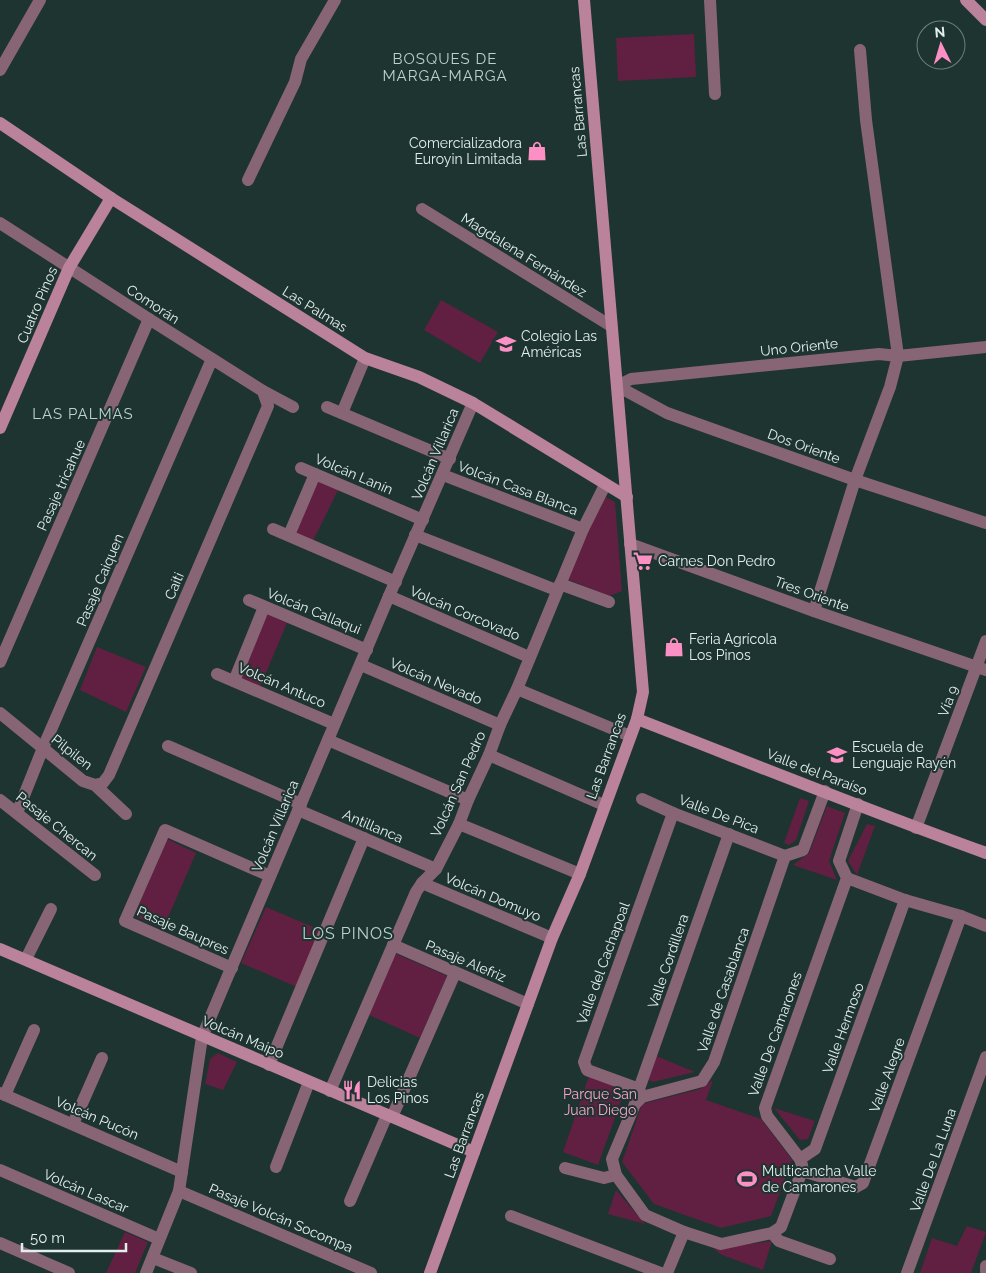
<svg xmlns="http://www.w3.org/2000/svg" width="986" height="1273" viewBox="0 0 986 1273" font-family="Raleway,sans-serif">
  <rect width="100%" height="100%" fill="#1e3430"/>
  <g fill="#611f42">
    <path d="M 694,34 L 696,77 L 618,81 L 616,38 Z"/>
    <path d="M 441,300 L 498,332 L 480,363 L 424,330 Z"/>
    <path d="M 314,476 L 338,490 L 313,541 L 289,531 Z"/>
    <path d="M 604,496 L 615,502 L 622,591 L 609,596 L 567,579 Z"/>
    <path d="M 267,614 L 287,623 L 260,687 L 239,679 Z"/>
    <path d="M 97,647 L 146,667 L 126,712 L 80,690 Z"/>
    <path d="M 800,798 L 809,801 L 796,840 L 789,845 L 784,843 Z"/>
    <path d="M 827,806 L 845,813 L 829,861 L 837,880 L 793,865 L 809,853 Z"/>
    <path d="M 867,824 L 875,826 L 857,875 L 848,861 Z"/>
    <path d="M 167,839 L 196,853 L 163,929 L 134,916 Z"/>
    <path d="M 266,907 L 320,930 L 297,987 L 241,963 Z"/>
    <path d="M 394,953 L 447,976 L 420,1038 L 367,1014 Z"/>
    <path d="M 218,1053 L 237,1062 L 223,1090 L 205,1084 L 210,1059 Z"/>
    <path d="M 654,1055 L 695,1072 L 653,1082 L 646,1079 Z"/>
    <path d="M 590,1073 L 626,1087 L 598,1165 L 563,1152 Z"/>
    <path d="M 713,1080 L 706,1100 L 761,1119 L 792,1160 L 771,1216 L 721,1228 L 654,1204 L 622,1162 L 642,1104 L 700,1089 Z"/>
    <path d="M 774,1108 L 815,1121 L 808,1139 L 800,1140 Z"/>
    <path d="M 616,1190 L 645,1224 L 608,1214 Z"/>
    <path d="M 967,1226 L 986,1232 L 971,1273 L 920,1273 L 932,1238 L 957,1246 Z"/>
    <path d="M 125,1232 L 148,1242 L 135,1273 L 106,1273 Z"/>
    <path d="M 772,1241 L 763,1270 L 722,1255 L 714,1249 Z"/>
  </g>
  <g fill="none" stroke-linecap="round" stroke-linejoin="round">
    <g stroke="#886574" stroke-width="12">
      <path d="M 710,0 L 715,94"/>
      <path d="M 0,70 L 40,0"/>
      <path d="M 248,180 L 295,82 L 301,59 L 335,0"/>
      <path d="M 422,209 L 611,326"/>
      <path d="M 0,223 L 149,319 L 263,391 L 293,407"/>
      <path d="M 617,386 L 667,413 L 855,480 L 986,523"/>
      <path d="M 617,386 L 631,379 L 879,354 L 898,356 L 986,347"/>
      <path d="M 327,407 L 450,459"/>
      <path d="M 342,413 L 365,358"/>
      <path d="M 301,468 L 423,520"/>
      <path d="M 443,475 L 583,529"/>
      <path d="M 273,529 L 396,582"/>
      <path d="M 289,535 L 315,474"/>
      <path d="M 415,535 L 556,590"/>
      <path d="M 630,544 L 814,611 L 986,670"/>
      <path d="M 560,584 L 609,602"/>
      <path d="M 389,596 L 529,657"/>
      <path d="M 249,600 L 367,650"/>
      <path d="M 814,611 L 855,480 L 890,387 L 898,356 L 866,120 L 860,50"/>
      <path d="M 0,662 L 149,319"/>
      <path d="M 361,665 L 500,725"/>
      <path d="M 217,674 L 334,724"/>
      <path d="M 234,681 L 264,607"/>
      <path d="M 517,689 L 630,736"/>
      <path d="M 0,713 L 83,781 L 95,785 L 126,814"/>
      <path d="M 328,740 L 468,800"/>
      <path d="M 168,746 L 301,804"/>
      <path d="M 489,755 L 604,805"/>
      <path d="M 95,785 L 103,783 L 109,775 L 268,406 L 263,391"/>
      <path d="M 642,799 L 673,813 L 785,856"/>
      <path d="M 0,800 L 95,875"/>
      <path d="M 298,810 L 436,869"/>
      <path d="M 17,813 L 43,748 L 212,359"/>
      <path d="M 459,824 L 580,874"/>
      <path d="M 916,828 L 986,641"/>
      <path d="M 847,878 L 905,900 L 961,916 L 986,926"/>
      <path d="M 422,883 L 552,938"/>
      <path d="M 393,945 L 528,1004"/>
      <path d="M 26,959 L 51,909"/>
      <path d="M 232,968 L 125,921 L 165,830 L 270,876"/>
      <path d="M 269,1065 L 364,838"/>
      <path d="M 639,1089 L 587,1070 L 584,1062 L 673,813"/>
      <path d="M 330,1091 L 416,892 L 422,883 L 436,869 L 459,824 L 468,800 L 489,755 L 500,725 L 517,689 L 583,529 L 605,485"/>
      <path d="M 0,1093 L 182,1172"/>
      <path d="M 5,1095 L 34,1030"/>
      <path d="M 642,1097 L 639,1089 L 729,834"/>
      <path d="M 392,1117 L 455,973"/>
      <path d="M 73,1124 L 102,1058"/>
      <path d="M 800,1159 L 815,1149 L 905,900"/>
      <path d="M 276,1167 L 309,1082"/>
      <path d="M 565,1168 L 604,1178 L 616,1175"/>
      <path d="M 0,1170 L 159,1239"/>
      <path d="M 802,1171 L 856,1187 L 863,1183 L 961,916"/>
      <path d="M 179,1191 L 371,1273"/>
      <path d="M 350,1201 L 387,1115"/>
      <path d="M 511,1216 L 661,1273"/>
      <path d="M 684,1232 L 721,1244 L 772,1233 L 781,1227 L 802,1171 L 802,1165 L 800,1159 L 767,1116 L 765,1108 L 847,878 L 839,861 L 858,804"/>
      <path d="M 772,1233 L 779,1241 L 830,1259"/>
      <path d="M 0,1243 L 69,1273"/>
      <path d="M 153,1258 L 191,1273"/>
      <path d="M 986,1266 L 986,1271"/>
      <path d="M 146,1273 L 179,1191 L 202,1037 L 389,596 L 473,403"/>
      <path d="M 667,1273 L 684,1232 L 645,1215 L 616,1175 L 612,1159 L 635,1104 L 642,1097 L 702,1081 L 714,1062 L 785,856 L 803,850 L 825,791"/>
      <path d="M 907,1273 L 986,1057"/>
    </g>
    <g stroke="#ba829b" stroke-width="12">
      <path d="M 966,0 L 986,20"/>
      <path d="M 0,123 L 111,198 L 365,358 L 419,377 L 473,403 L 627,497"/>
      <path d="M 0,428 L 69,268 L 111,198"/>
      <path d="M 637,719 C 753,764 869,811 986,853"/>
      <path d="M 0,949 L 474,1152"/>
      <path d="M 430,1273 L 552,938 L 580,874 L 637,719 L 643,692 L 584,0"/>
    </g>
  </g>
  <defs>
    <symbol id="shop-bare" viewBox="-9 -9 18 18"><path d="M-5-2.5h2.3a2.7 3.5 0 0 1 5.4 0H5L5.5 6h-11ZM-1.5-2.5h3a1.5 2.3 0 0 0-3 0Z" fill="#fc8fc3" stroke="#1e3430" stroke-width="2.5" paint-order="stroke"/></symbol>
    <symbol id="school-bare" viewBox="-9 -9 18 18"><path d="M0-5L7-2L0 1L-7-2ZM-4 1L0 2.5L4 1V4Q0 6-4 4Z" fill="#fc8fc3" stroke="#1e3430" stroke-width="2.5" paint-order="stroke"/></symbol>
    <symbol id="supermarket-bare" viewBox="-9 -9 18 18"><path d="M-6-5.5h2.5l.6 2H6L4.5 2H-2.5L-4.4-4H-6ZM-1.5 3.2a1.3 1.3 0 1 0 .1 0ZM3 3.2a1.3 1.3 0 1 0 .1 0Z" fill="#fc8fc3" stroke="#1e3430" stroke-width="2.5" paint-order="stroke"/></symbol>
    <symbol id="restaurant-bare" viewBox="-9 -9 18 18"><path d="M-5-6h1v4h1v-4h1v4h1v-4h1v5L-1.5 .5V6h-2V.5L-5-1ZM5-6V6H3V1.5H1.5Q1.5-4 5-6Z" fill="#fc8fc3" stroke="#1e3430" stroke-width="2.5" paint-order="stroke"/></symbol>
    <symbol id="stadium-bare" viewBox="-9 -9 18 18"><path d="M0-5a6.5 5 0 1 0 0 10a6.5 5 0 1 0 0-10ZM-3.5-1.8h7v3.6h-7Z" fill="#fc8fc3" stroke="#1e3430" stroke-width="2.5" paint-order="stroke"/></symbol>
  </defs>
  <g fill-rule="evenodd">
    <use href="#shop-bare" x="523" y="137" width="28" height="28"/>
    <use href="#school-bare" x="492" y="330" width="28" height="28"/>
    <use href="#supermarket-bare" x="629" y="547" width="28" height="28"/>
    <use href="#shop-bare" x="660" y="633" width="28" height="28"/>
    <use href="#school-bare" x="823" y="741" width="28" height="28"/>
    <use href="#restaurant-bare" x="338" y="1076" width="28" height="28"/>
    <use href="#stadium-bare" x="733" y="1165" width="28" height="28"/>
  </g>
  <g text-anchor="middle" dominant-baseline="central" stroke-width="4" stroke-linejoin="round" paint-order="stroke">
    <g font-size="14" fill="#e2efed" stroke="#1e3430">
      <text transform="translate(578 112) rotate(-95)">Las Barrancas</text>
      <text transform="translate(524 255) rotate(32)">Magdalena Fernández</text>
      <text transform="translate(153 304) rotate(33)">Comorán</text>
      <text transform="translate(37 305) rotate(-67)">Cuatro Pinos</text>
      <text transform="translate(315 309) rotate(32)">Las Palmas</text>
      <text transform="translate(799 347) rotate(-6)">Uno Oriente</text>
      <text transform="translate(804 446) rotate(20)">Dos Oriente</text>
      <text transform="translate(435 454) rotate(-67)">Volcán Villarica</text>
      <text transform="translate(354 474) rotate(23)">Volcán Lanín</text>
      <text transform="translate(61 485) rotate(-66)">Pasaje tricahue</text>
      <text transform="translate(518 488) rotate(21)">Volcán Casa Blanca</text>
      <text transform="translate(100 580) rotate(-67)">Pasaje Caiquen</text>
      <text transform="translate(174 586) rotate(-67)">Caiti</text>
      <text transform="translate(812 594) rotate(20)">Tres Oriente</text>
      <text transform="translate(314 611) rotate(22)">Volcán Callaqui</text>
      <text transform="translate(465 613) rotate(23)">Volcán Corcovado</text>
      <text transform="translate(436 681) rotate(23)">Volcán Nevado</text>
      <text transform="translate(282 685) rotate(23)">Volcán Antuco</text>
      <text transform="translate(948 701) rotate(-69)">Vía 9</text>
      <text transform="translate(72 752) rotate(38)">Pilpilen</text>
      <text transform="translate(606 756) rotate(-70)">Las Barrancas</text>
      <text transform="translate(817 772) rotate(21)">Valle del Paraíso</text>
      <text transform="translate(458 784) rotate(-66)">Volcán San Pedro</text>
      <text transform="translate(719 814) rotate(21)">Valle De Pica</text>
      <text transform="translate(57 826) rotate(39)">Pasaje Chercan</text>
      <text transform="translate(275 826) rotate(-67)">Volcán Villarica</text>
      <text transform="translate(373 826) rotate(23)">Antillanca</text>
      <text transform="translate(493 897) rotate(23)">Volcán Domuyo</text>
      <text transform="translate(183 930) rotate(24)">Pasaje Baupres</text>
      <text transform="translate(466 961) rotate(23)">Pasaje Alefriz</text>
      <text transform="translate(668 961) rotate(-71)">Valle Cordillera</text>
      <text transform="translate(603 963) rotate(-70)">Valle del Cachapoal</text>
      <text transform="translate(723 990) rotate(-71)">Valle de Casablanca</text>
      <text transform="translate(843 1028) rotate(-70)">Valle Hermoso</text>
      <text transform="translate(775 1034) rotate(-70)">Valle De Camarones</text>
      <text transform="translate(243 1037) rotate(23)">Volcán Maipo</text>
      <text transform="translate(887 1075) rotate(-70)">Valle Alegre</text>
      <text transform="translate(97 1118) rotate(23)">Volcán Pucón</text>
      <text transform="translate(464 1135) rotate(-70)">Las Barrancas</text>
      <text transform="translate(933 1160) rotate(-70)">Valle De La Luna</text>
      <text transform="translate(86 1191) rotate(23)">Volcán Lascar</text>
      <text transform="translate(281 1218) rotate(23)">Pasaje Volcán Socompa</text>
    </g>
    <g font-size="14" fill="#e2efed" stroke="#1e3430" text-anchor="start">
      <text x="522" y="143" text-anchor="end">Comercializadora<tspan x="522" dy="16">Euroyin Limitada</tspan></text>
      <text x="521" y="336">Colegio Las<tspan x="521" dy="16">Américas</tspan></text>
      <text x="658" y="561">Carnes Don Pedro</text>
      <text x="689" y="639">Feria Agrícola<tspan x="689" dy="16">Los Pinos</tspan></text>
      <text x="852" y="747">Escuela de<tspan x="852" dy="16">Lenguaje Rayén</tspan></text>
      <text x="367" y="1082">Delicias<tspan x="367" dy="16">Los Pinos</tspan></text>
      <text x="762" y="1171">Multicancha Valle<tspan x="762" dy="16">de Camarones</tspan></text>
    </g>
    <g font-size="14" fill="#fca4cd" stroke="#1e3430">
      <text x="600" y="1094">Parque San<tspan x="600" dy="16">Juan Diego</tspan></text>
    </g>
    <g font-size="15" letter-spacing="1" fill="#b8d2cd" stroke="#1e3430">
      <text x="445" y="59">BOSQUES DE<tspan x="445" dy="17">MARGA-MARGA</tspan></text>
      <text x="83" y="414">LAS PALMAS</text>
    </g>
    <g font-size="16" letter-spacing="1" fill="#b8d2cd" stroke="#1e3430">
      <text x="348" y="933">LOS PINOS</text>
    </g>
  </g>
  <g transform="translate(941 45) rotate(355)"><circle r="24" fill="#1e3430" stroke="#6c7f7c"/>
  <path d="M0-4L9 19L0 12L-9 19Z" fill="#fc8fc3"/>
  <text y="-8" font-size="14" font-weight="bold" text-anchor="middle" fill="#e2efed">N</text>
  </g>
  <path d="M22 1243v8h104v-8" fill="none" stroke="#e2efed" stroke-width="2.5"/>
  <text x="30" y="1243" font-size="15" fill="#e2efed" stroke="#1e3430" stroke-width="4" paint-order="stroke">50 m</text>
</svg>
